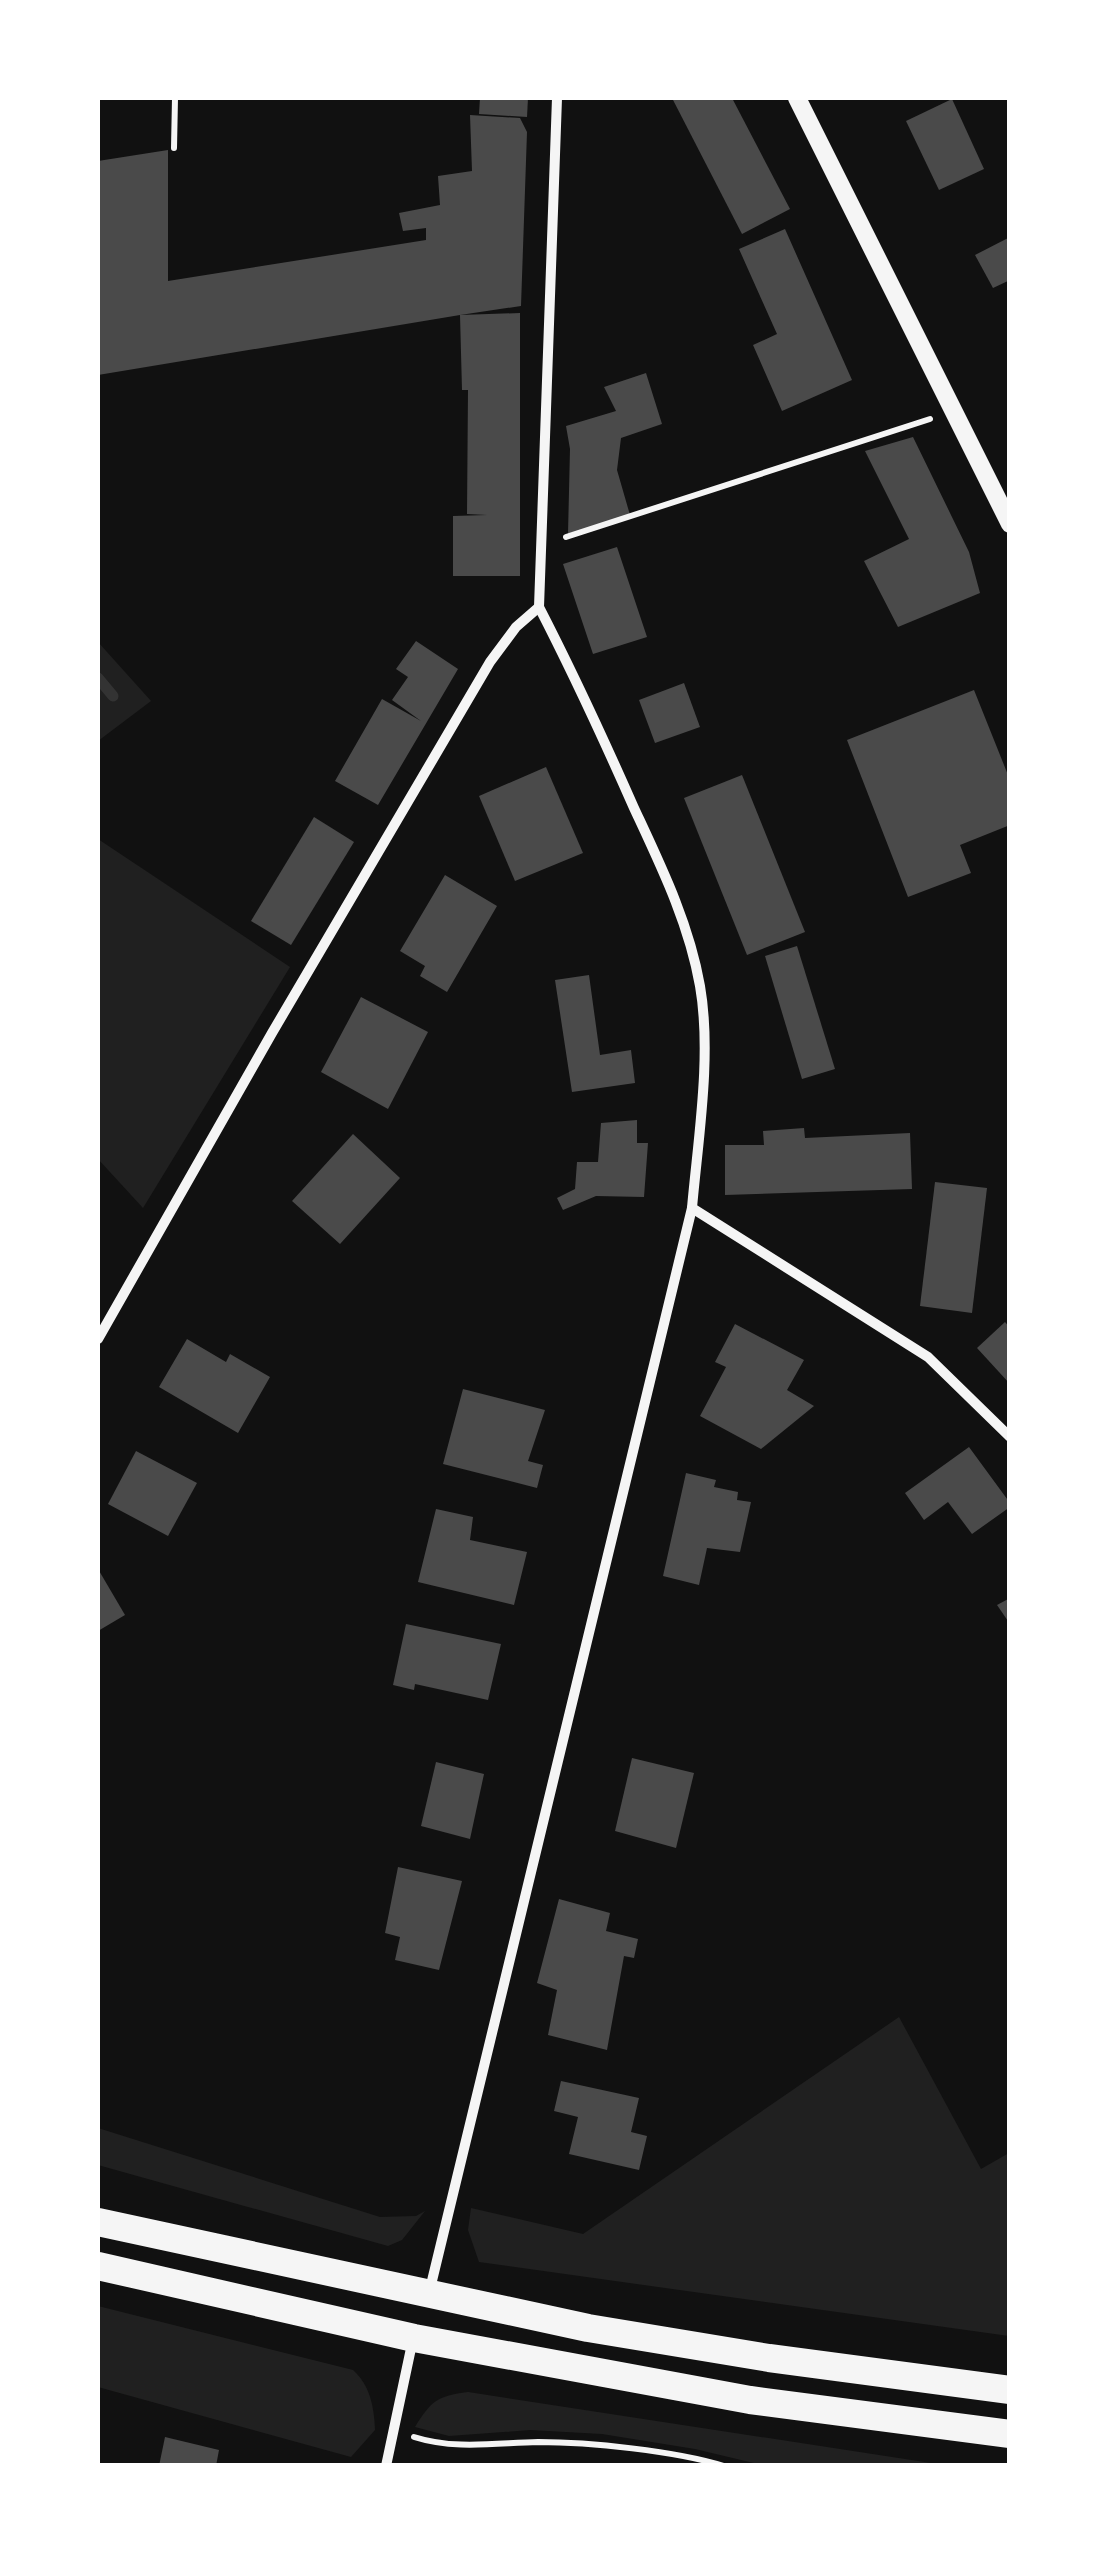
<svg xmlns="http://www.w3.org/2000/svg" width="1107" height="2563" viewBox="0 0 1107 2563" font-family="Raleway,sans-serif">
  <rect width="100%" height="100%" fill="#111"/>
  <g fill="#202020">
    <path d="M 98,642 L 151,701 L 98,741 Z"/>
    <path d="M 98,839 L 290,967 L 143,1208 L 98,1159 Z"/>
    <path d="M 899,2017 L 981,2169 L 1009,2153 L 1009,2336 L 479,2262 L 468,2230 L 471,2208 L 583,2234 Z"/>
    <path d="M 98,2128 L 380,2217 L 416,2216 L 425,2211 L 402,2240 L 388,2246 L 98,2165 Z"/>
    <path d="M 98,2306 L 353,2370 C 370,2385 374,2407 375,2430 L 351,2457 L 98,2387 Z"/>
    <path d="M 468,2392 L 944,2465 L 762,2465 L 695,2449 L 602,2434 L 530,2430 L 449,2436 L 415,2427 C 431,2401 437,2396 468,2392 Z"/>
  </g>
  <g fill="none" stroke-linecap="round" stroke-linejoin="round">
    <path stroke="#333" stroke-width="11" d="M 98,678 L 113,696"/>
  </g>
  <g fill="#4a4a4a">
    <path d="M 480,98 L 528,98 L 527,117 L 479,114 Z"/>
    <path d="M 672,98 L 732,98 L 790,209 L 742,234 Z"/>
    <path d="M 952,99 L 984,169 L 939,190 L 906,121 Z"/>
    <path d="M 470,115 L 520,118 L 527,132 L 521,306 L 460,315 L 520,313 L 520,576 L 453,576 L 453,516 L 487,515 L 467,514 L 468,390 L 462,390 L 460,315 L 98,375 L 98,161 L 168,150 L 168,281 L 426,240 L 426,228 L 403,231 L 399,213 L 440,205 L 438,176 L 472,171 Z"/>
    <path d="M 785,229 L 852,380 L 782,411 L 753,345 L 777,334 L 739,249 Z"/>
    <path d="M 1010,237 L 1010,280 L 993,288 L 975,255 Z"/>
    <path d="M 646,373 L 662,424 L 621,438 L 617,470 L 630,515 L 568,534 L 570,449 L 566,426 L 616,411 L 604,387 Z"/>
    <path d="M 913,437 L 969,552 L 980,593 L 898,627 L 864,561 L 909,539 L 865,451 Z"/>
    <path d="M 617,547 L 647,637 L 593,654 L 563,564 Z"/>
    <path d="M 416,641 L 458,669 L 378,805 L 335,781 L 382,699 L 421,721 L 392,700 L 408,677 L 396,669 Z"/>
    <path d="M 684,683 L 700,727 L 655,743 L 639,700 Z"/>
    <path d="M 974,690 L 1010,780 L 1010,825 L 960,845 L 971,873 L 908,897 L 847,740 Z"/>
    <path d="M 546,767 L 583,853 L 515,881 L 479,796 Z"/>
    <path d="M 742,775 L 805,932 L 747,955 L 684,798 Z"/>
    <path d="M 314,817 L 354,842 L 291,945 L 251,921 Z"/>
    <path d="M 445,875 L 497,906 L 447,992 L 420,976 L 425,966 L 400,951 Z"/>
    <path d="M 797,946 L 835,1069 L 802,1079 L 765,956 Z"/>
    <path d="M 589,975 L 600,1055 L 631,1050 L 635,1083 L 572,1092 L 555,980 Z"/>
    <path d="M 361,997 L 428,1032 L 388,1109 L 321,1072 Z"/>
    <path d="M 637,1120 L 637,1143 L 648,1143 L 644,1197 L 596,1196 L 563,1210 L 557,1198 L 575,1189 L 577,1162 L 598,1162 L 601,1123 Z"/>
    <path d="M 804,1128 L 805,1138 L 910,1133 L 912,1189 L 725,1195 L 725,1145 L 764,1145 L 763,1131 Z"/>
    <path d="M 353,1134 L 400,1178 L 340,1244 L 292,1201 Z"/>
    <path d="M 935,1182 L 987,1188 L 972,1313 L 920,1306 Z"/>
    <path d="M 1005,1322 L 1010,1328 L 1010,1384 L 977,1348 Z"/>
    <path d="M 735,1324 L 804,1360 L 787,1390 L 814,1406 L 761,1449 L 700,1416 L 726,1367 L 715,1362 Z"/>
    <path d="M 187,1339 L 226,1362 L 230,1354 L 270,1377 L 238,1433 L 159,1387 Z"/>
    <path d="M 463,1389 L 545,1410 L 528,1461 L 543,1465 L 537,1488 L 443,1464 Z"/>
    <path d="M 969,1447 L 1010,1503 L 1010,1507 L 972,1534 L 948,1502 L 924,1520 L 905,1493 Z"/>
    <path d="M 136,1451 L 197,1483 L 168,1536 L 108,1504 Z"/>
    <path d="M 686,1473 L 716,1480 L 714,1487 L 738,1492 L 737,1500 L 751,1502 L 740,1552 L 707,1548 L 699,1585 L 663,1576 Z"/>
    <path d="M 436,1509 L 473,1517 L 470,1540 L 527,1552 L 514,1605 L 418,1582 Z"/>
    <path d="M 98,1569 L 125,1615 L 98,1631 Z"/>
    <path d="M 1010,1598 L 1010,1624 L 997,1605 Z"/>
    <path d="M 406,1624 L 501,1644 L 488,1700 L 415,1684 L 414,1690 L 393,1685 Z"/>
    <path d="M 632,1758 L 694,1773 L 676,1848 L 615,1831 Z"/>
    <path d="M 436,1762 L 484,1774 L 470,1839 L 421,1826 Z"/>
    <path d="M 398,1867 L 462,1881 L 439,1970 L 395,1960 L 400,1937 L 385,1933 Z"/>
    <path d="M 559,1899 L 610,1913 L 606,1931 L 638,1939 L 634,1958 L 624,1956 L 607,2050 L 548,2035 L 557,1990 L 537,1983 Z"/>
    <path d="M 561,2081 L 639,2098 L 631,2132 L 647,2136 L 639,2170 L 569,2154 L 578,2117 L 554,2111 Z"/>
    <path d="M 165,2437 L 219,2450 L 216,2466 L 159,2466 Z"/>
  </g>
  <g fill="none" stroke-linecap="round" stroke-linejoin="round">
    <g stroke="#f5f5f5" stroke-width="6">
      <path d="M 174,148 L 175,98"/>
      <path d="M 566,537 L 930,419"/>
      <path d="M 414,2437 C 455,2450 496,2443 538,2442 C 589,2442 676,2451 724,2466"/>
    </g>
    <g stroke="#f5f5f5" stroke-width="10">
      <path d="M 557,98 L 539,607 C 573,673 604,740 634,808 C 661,866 689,923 700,986 C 712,1055 698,1139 692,1208 L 928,1357 L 1010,1437"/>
      <path d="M 98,1339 L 272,1033 L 490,662 L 516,627 L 539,607"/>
      <path d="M 430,2289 L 692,1208"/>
      <path d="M 386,2466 L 413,2339"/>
    </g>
    <path stroke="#f5f5f5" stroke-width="18" d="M 797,98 L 1010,524"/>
    <g stroke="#f5f5f5" stroke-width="28">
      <path d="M 98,2222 L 588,2328 L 769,2358 L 1010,2390"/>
      <path d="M 98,2266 L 414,2338 L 750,2400 L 1010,2434"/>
    </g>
  </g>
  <rect width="1107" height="2563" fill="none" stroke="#ffffff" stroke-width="200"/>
</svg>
